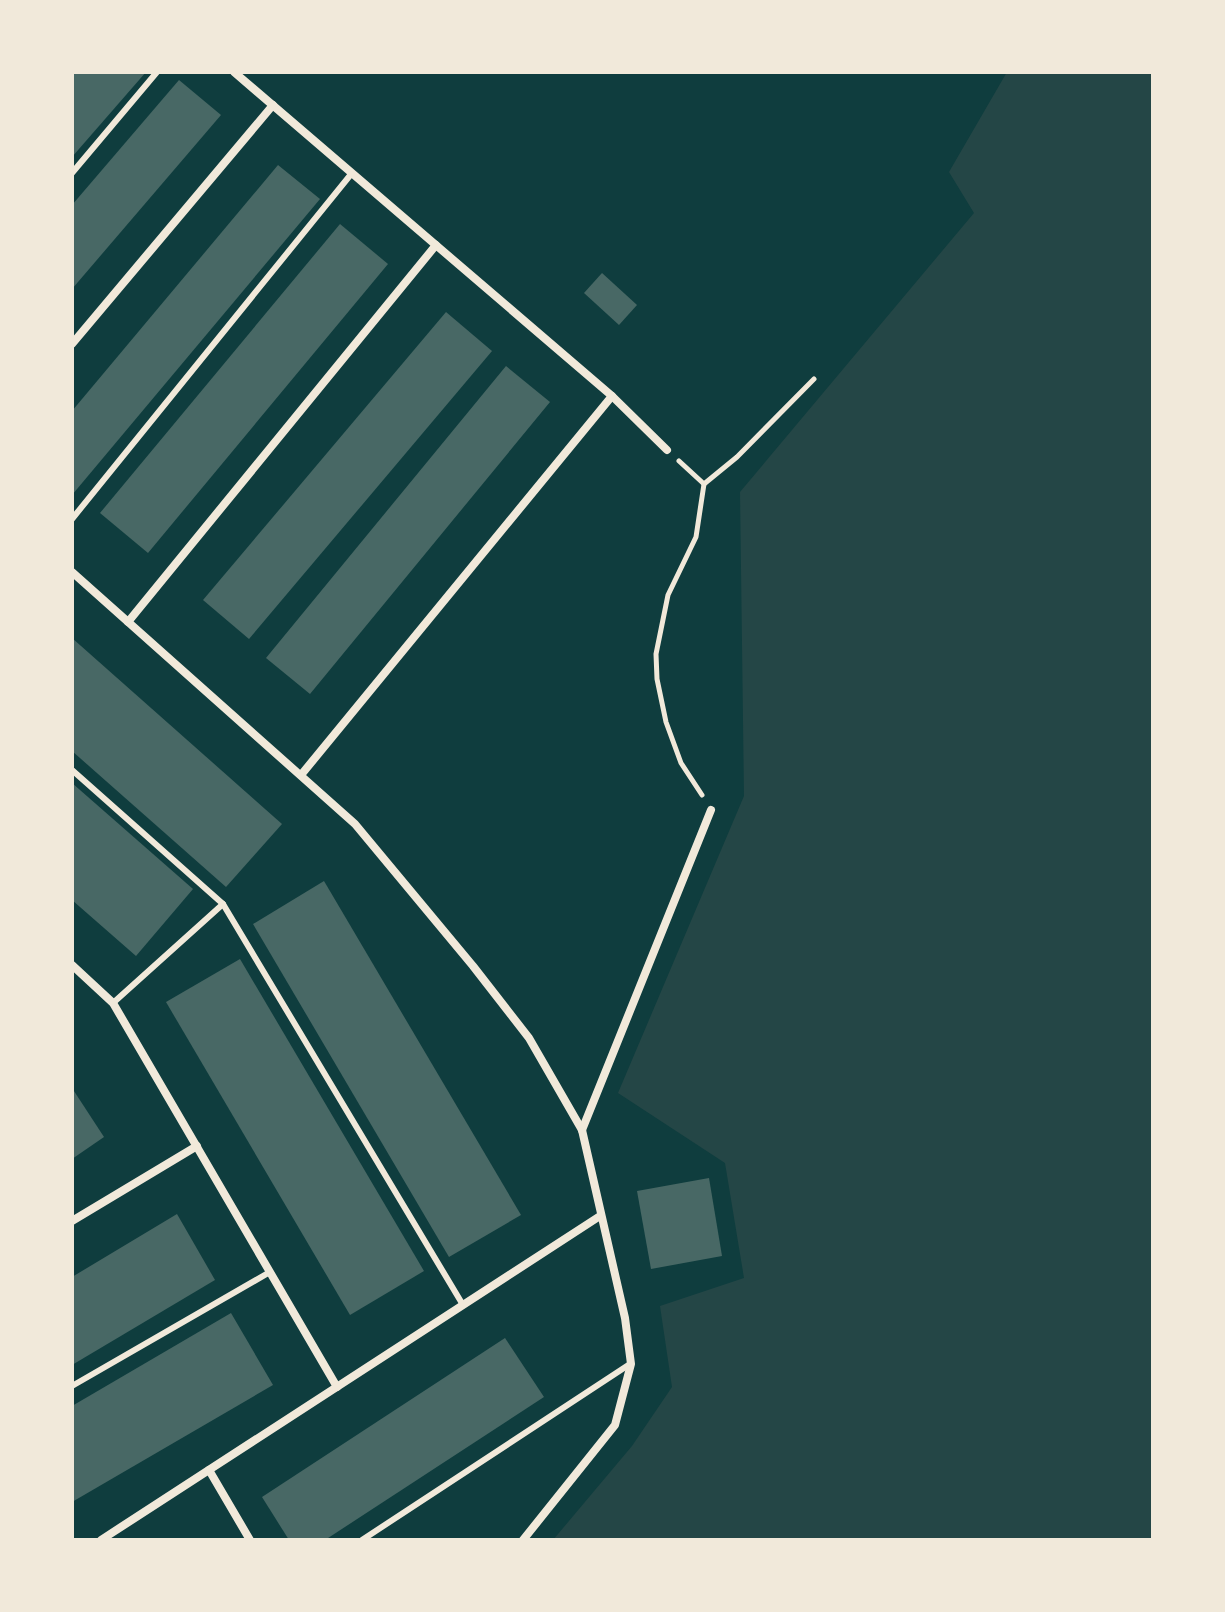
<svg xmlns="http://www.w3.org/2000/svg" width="1225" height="1612" viewBox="0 0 1225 1612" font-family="'Nunito Sans',sans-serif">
  <rect width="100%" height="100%" fill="#0f3d3e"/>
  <path fill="#244646" d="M 1007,72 L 1153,72 L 1153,1540 L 553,1540 L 632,1446 L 672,1387 L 660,1306 L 744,1278 L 725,1163 L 618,1093 L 744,796 L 740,492 L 974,213 L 949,172 Z"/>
  <g fill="#486865">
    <path d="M 72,72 L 146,72 L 72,157 Z"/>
    <path d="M 179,80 L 221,115 L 72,289 L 72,205 Z"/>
    <path d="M 278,165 L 320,199 L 72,495 L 72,411 Z"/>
    <path d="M 340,224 L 388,264 L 148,553 L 100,513 Z"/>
    <path d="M 602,273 L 637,305 L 619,325 L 584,293 Z"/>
    <path d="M 446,312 L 492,351 L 249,639 L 203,600 Z"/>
    <path d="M 506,366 L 550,402 L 310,694 L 266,658 Z"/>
    <path d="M 72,638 L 282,824 L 226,887 L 72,751 Z"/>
    <path d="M 72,783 L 193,889 L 136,956 L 72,900 Z"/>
    <path d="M 324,881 L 521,1215 L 449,1257 L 253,924 Z"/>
    <path d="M 240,959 L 424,1271 L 350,1315 L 166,1002 Z"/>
    <path d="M 72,1088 L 104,1137 L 72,1159 Z"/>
    <path d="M 709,1178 L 722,1256 L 651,1269 L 637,1191 Z"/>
    <path d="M 177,1214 L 215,1280 L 72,1365 L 72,1277 Z"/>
    <path d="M 231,1313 L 273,1385 L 72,1502 L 72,1406 Z"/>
    <path d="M 505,1338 L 544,1397 L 325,1540 L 289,1540 L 262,1497 Z"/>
  </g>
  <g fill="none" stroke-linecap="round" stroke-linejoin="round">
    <g stroke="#f1e9da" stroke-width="5">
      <path d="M 679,461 L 704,484 L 737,457 L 814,379"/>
      <path d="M 702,795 L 681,763 L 666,722 L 657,679 L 656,654 L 668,595 L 696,537 L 704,484"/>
    </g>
    <g stroke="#f1e9da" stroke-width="6">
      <path d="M 72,173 L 157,72"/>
      <path d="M 72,519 L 352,173"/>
      <path d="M 72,770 L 223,904 L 463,1305"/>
      <path d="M 113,1003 L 223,904"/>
      <path d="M 72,1386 L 270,1272"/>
      <path d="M 362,1540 L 630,1364"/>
    </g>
    <g stroke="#f1e9da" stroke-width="8">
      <path d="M 234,72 L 612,396 L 667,450"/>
      <path d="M 72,344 L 273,105"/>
      <path d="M 72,572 L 355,824 L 473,966 L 529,1038 L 582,1130 L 625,1318 L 631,1364 L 615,1425 L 523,1540"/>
      <path d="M 128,622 L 436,245"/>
      <path d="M 301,775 L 612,396"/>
      <path d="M 72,965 L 113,1003 L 337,1387"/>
      <path d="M 582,1130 L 711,810"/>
      <path d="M 72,1221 L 197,1146"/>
      <path d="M 209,1470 L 250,1540"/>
      <path d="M 101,1540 L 600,1216"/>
    </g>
  </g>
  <rect width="1225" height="1612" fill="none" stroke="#f1e9da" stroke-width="148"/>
</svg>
